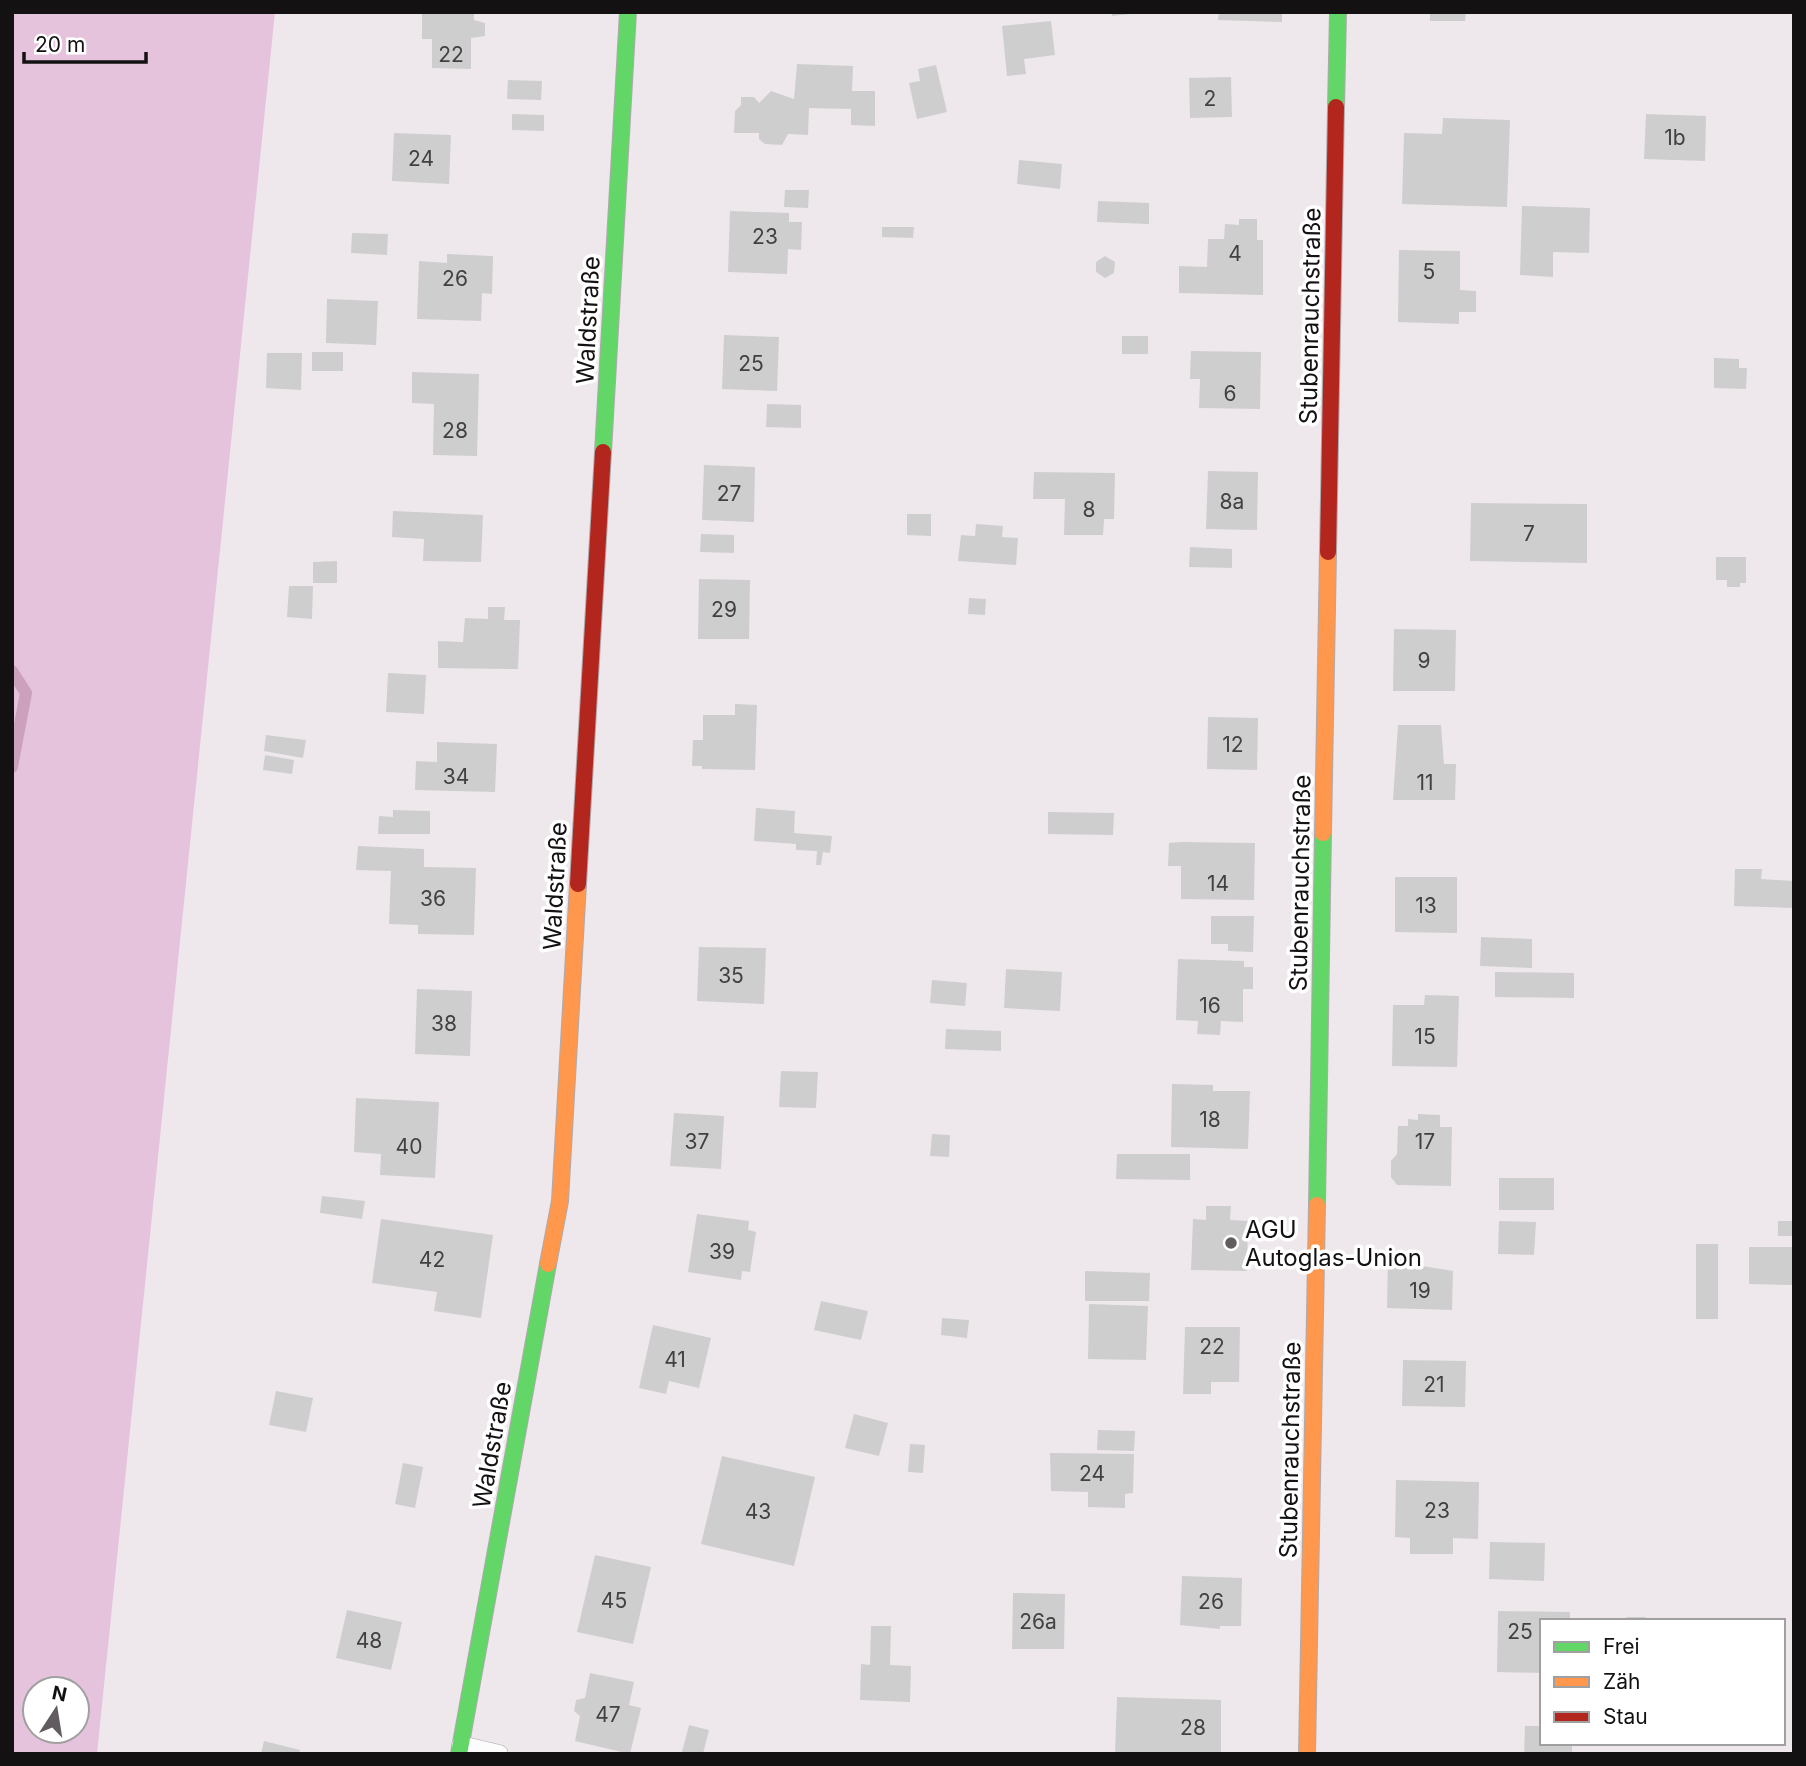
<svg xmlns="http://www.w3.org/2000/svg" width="1806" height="1766" viewBox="0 0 1806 1766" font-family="Inter,sans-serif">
  <rect width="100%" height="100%" fill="#eee8ec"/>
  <path fill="#e6c3dc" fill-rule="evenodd" d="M 12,12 L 275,12 L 97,1754 L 12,1754 ZM 35,1689 L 77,1689 L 77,1731 L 35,1731 Z"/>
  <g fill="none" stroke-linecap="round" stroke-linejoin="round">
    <path stroke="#cba1be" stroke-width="12" d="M 12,671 L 26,693 L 12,767"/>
  </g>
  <g fill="#cececf">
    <path d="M 422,12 L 474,12 L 474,20 L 485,23 L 485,36 L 471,38 L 471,69 L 432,68 L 432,39 L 422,39 Z"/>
    <path d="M 1112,12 L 1129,12 L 1130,14 L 1112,16 Z"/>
    <path d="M 1219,12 L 1282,12 L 1282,22 L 1218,20 Z"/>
    <path d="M 1430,12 L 1466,12 L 1465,21 L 1430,21 Z"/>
    <path d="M 1051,21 L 1055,55 L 1024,59 L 1026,74 L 1007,76 L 1002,26 Z"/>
    <path d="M 797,64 L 853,66 L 852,91 L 875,91 L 875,126 L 851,125 L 851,109 L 809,108 L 808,135 L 788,134 L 782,145 L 765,144 L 759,139 L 759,133 L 734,133 L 735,111 L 741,105 L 741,97 L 754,97 L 759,103 L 771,91 L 794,99 Z"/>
    <path d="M 936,65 L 947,112 L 917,119 L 909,83 L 920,81 L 918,69 Z"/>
    <path d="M 1231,77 L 1232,117 L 1190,118 L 1189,78 Z"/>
    <path d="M 508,80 L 542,81 L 541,100 L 507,99 Z"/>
    <path d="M 512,114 L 544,115 L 544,131 L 512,130 Z"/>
    <path d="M 1646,114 L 1706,116 L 1705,161 L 1644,159 Z"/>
    <path d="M 1443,118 L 1510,120 L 1507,207 L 1402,204 L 1404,133 L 1442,134 Z"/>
    <path d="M 394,133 L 451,135 L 449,184 L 392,181 Z"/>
    <path d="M 1019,160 L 1062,164 L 1060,189 L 1017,184 Z"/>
    <path d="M 785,190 L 809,190 L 808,208 L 784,207 Z"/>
    <path d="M 1098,201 L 1149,203 L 1149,224 L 1097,222 Z"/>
    <path d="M 1522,206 L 1590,208 L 1589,253 L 1553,252 L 1553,277 L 1520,275 Z"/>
    <path d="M 730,211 L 789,213 L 789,222 L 802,222 L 801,250 L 788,249 L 787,274 L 728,272 Z"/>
    <path d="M 1239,219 L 1257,219 L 1257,240 L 1263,240 L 1263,295 L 1179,293 L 1179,266 L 1207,267 L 1208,239 L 1224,239 L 1225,224 L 1239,225 Z"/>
    <path d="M 882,227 L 914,227 L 913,238 L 882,237 Z"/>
    <path d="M 352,233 L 388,234 L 387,255 L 351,253 Z"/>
    <path d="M 1399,250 L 1460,251 L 1460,290 L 1476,291 L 1476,312 L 1459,312 L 1459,324 L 1398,322 Z"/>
    <path d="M 447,254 L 493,256 L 492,294 L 482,293 L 481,321 L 417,319 L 419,261 L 447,263 Z"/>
    <path d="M 1105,256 L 1115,262 L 1114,273 L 1105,278 L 1096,272 L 1096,262 Z"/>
    <path d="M 327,299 L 378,301 L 376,345 L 326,343 Z"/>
    <path d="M 724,335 L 779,337 L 777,391 L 722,389 Z"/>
    <rect x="1122" y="336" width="26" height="18"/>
    <path d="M 1191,351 L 1261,352 L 1260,409 L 1199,408 L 1200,379 L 1190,379 Z"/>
    <rect x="312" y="352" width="31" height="19"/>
    <path d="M 267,353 L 302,353 L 301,390 L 266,388 Z"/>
    <path d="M 1714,358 L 1739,359 L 1739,368 L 1747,368 L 1746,389 L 1714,388 Z"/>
    <path d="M 412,372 L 479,374 L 477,456 L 433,455 L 434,404 L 412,403 Z"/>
    <path d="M 767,404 L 801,405 L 801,428 L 766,427 Z"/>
    <path d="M 704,465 L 755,467 L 754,522 L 702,520 Z"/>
    <path d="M 1208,471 L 1258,472 L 1257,530 L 1206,529 Z"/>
    <path d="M 1034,472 L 1115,473 L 1114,519 L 1104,519 L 1103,535 L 1064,535 L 1065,499 L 1033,499 Z"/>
    <path d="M 1471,503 L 1587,504 L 1587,563 L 1470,561 Z"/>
    <path d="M 393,511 L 483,515 L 481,562 L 423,561 L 424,539 L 392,537 Z"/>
    <path d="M 907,514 L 931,514 L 931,536 L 907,535 Z"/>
    <path d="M 976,524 L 1003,526 L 1002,537 L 1018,538 L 1016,565 L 958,561 L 961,535 L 975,536 Z"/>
    <path d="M 701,534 L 734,535 L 734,553 L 700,552 Z"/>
    <path d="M 1190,547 L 1232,549 L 1232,568 L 1189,567 Z"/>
    <path d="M 1716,557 L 1746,557 L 1746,583 L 1740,583 L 1740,587 L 1727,587 L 1727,580 L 1716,580 Z"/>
    <path d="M 337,561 L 337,583 L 313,583 L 313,562 Z"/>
    <path d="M 699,579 L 750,580 L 749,639 L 698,639 Z"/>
    <path d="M 289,586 L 313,586 L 312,619 L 287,617 Z"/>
    <path d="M 969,598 L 986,599 L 985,615 L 968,614 Z"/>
    <path d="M 488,607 L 505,607 L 504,620 L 520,620 L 518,669 L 438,668 L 438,641 L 463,642 L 465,618 L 488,619 Z"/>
    <path d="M 1394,629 L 1456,630 L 1455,691 L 1393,691 Z"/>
    <path d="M 388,673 L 426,675 L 424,714 L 386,712 Z"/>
    <path d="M 735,704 L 757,705 L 755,770 L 702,769 L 702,766 L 692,766 L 693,740 L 703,740 L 703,715 L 735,715 Z"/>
    <path d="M 1208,717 L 1258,718 L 1257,770 L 1207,769 Z"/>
    <path d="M 1398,725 L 1441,725 L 1444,764 L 1456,764 L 1455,800 L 1393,800 Z"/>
    <path d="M 266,735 L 306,740 L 303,758 L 264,751 Z"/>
    <path d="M 437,742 L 497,744 L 495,792 L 415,790 L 416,761 L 437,762 Z"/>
    <path d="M 265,755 L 294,760 L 292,774 L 263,770 Z"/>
    <path d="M 756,808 L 795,811 L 794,833 L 832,836 L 830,853 L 823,852 L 821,865 L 816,865 L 817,851 L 796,850 L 796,844 L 754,841 Z"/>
    <path d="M 393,810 L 430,811 L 430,834 L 378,834 L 379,816 L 393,817 Z"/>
    <path d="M 1048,812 L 1114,813 L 1113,835 L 1048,834 Z"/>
    <path d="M 1181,842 L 1255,843 L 1254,900 L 1181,899 L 1181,866 L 1168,866 L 1169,843 Z"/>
    <path d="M 358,846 L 424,849 L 424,867 L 476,868 L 474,935 L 418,934 L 418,925 L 389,924 L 391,871 L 356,870 Z"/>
    <path d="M 1735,869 L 1762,869 L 1761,879 L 1794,881 L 1793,908 L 1734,906 Z"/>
    <path d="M 1395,877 L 1457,877 L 1457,933 L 1395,932 Z"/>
    <path d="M 1211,916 L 1254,916 L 1253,952 L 1228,951 L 1228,944 L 1211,944 Z"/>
    <path d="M 1481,937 L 1532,939 L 1532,968 L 1480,966 Z"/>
    <path d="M 699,947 L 766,948 L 764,1004 L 697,1001 Z"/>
    <path d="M 1178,959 L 1244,961 L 1244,967 L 1253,967 L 1253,989 L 1243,989 L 1243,1022 L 1221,1021 L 1220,1035 L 1197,1034 L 1198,1021 L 1176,1020 Z"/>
    <path d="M 1006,969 L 1062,972 L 1060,1011 L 1004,1008 Z"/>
    <path d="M 1495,972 L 1574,973 L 1574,998 L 1495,997 Z"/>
    <path d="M 932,980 L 967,983 L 965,1006 L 930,1003 Z"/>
    <path d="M 417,989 L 472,991 L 470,1056 L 415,1054 Z"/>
    <path d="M 1425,995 L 1459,996 L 1457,1067 L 1392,1066 L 1393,1005 L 1424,1005 Z"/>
    <path d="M 946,1029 L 1001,1031 L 1001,1051 L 945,1049 Z"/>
    <path d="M 781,1071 L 818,1072 L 816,1108 L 779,1107 Z"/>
    <path d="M 1172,1084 L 1213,1085 L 1213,1091 L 1250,1091 L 1248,1149 L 1171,1147 Z"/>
    <path d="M 356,1098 L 439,1102 L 435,1178 L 380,1175 L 381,1154 L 354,1152 Z"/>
    <path d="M 674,1113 L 724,1116 L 721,1169 L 670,1166 Z"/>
    <path d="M 1418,1114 L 1440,1115 L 1440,1127 L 1452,1127 L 1451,1186 L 1397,1185 L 1391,1177 L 1391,1161 L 1397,1154 L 1398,1126 L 1408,1126 L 1408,1119 L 1418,1120 Z"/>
    <path d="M 932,1134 L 950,1135 L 949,1157 L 930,1156 Z"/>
    <path d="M 1117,1154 L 1190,1154 L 1190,1180 L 1116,1179 Z"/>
    <rect x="1499" y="1178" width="55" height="32"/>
    <path d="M 322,1196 L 365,1201 L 362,1219 L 320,1213 Z"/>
    <path d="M 1206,1206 L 1231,1206 L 1230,1220 L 1248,1221 L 1247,1271 L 1191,1270 L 1193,1219 L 1206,1220 Z"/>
    <path d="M 697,1214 L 749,1221 L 748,1230 L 756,1232 L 750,1272 L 742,1271 L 741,1280 L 688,1272 Z"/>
    <path d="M 381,1219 L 493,1235 L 481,1318 L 434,1311 L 437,1292 L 372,1283 Z"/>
    <path d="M 1499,1221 L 1536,1222 L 1534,1255 L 1498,1254 Z"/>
    <path d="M 1778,1221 L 1793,1221 L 1794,1236 L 1778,1236 Z"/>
    <rect x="1696" y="1244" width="22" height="75"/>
    <path d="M 1749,1247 L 1794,1247 L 1794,1285 L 1749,1284 Z"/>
    <path d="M 1388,1253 L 1422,1254 L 1422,1266 L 1453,1271 L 1452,1310 L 1387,1308 Z"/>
    <path d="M 1085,1271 L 1150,1273 L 1149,1301 L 1085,1301 Z"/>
    <path d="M 821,1301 L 868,1311 L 861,1340 L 814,1330 Z"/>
    <path d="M 1089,1304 L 1148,1306 L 1146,1360 L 1088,1359 Z"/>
    <path d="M 942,1318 L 969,1320 L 967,1338 L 941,1335 Z"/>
    <path d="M 653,1325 L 711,1338 L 699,1388 L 669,1381 L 666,1394 L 639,1388 Z"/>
    <path d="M 1185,1327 L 1240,1327 L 1239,1382 L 1211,1382 L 1211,1394 L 1183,1394 Z"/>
    <path d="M 1403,1360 L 1466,1361 L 1465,1407 L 1402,1406 Z"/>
    <path d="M 276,1391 L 313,1398 L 306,1432 L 269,1425 Z"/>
    <path d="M 854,1414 L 888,1423 L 879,1456 L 845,1448 Z"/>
    <path d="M 1098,1430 L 1135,1431 L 1134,1451 L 1097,1450 Z"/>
    <path d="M 910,1444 L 925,1445 L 923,1473 L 908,1472 Z"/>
    <path d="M 1050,1453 L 1134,1454 L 1133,1493 L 1125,1494 L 1125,1508 L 1088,1507 L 1088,1492 L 1051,1491 Z"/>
    <path d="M 722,1456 L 815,1477 L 794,1566 L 701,1544 Z"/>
    <path d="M 403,1463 L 423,1467 L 415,1508 L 395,1504 Z"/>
    <path d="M 1396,1480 L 1479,1482 L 1478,1539 L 1453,1538 L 1453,1554 L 1410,1554 L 1410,1538 L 1395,1537 Z"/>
    <path d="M 1490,1542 L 1545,1543 L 1544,1581 L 1489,1579 Z"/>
    <path d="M 595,1555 L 651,1567 L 633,1644 L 577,1632 Z"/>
    <path d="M 1182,1576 L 1242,1578 L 1241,1626 L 1220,1626 L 1220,1629 L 1180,1625 Z"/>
    <path d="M 1013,1593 L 1065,1594 L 1064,1649 L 1012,1649 Z"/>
    <path d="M 347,1610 L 402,1622 L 391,1670 L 336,1658 Z"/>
    <path d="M 1498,1611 L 1570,1612 L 1570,1621 L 1542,1621 L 1542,1673 L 1497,1672 Z"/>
    <rect x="1626" y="1617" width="20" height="4"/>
    <path d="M 871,1626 L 891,1626 L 890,1665 L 911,1666 L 910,1702 L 860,1700 L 861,1664 L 870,1665 Z"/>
    <path d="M 590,1673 L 634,1682 L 629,1705 L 641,1708 L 630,1754 L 575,1741 L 580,1716 L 574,1711 L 576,1700 L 585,1698 Z"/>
    <path d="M 1117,1697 L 1221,1700 L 1221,1754 L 1115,1754 Z"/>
    <path d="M 689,1725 L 709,1730 L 703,1754 L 682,1752 Z"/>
    <path d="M 1525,1726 L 1542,1726 L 1542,1743 L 1572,1743 L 1572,1754 L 1524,1754 Z"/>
    <path d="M 264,1741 L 300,1750 L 299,1754 L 261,1754 Z"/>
  </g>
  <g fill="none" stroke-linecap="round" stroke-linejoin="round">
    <defs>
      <path id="lane" d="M 461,1745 L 499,1754"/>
      <g id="fast">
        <path d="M 1336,107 L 1338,12"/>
        <path d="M 603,452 L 628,12"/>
        <path d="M 1317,1205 L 1323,833"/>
        <path d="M 459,1754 L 548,1264"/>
      </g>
      <g id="slow">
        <path d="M 1323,833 L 1328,552"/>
        <path d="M 548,1264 L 560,1201 L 578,884"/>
        <path d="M 1307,1754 L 1317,1205"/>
      </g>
      <g id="jam">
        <path d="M 1328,552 L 1336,107"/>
        <path d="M 578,884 L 603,452"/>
      </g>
    </defs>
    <use href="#lane" stroke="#aeaaad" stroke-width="19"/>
    <use href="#fast" stroke="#aeaaad" stroke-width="18"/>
    <use href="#slow" stroke="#aeaaad" stroke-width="18"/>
    <use href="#jam" stroke="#aeaaad" stroke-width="18"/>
    <use href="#lane" stroke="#fcfcfc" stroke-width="18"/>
    <use href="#fast" stroke="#63d668" stroke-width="16"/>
    <use href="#slow" stroke="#ff974d" stroke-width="16"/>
    <use href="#jam" stroke="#b3261e" stroke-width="16"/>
  </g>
  <circle fill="#605c5f" stroke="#fff" stroke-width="2.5" cx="1231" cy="1243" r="7"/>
  <g text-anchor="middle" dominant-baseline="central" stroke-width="7" stroke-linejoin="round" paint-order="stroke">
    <g font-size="21" fill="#424042">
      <text x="451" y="54">22</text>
      <text x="1210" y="98">2</text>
      <text x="1675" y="137">1b</text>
      <text x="421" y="158">24</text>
      <text x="765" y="236">23</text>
      <text x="1235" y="253">4</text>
      <text x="1429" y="271">5</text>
      <text x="455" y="278">26</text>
      <text x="751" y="363">25</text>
      <text x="1230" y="393">6</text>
      <text x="455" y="430">28</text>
      <text x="729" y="493">27</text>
      <text x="1232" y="501">8a</text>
      <text x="1089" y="509">8</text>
      <text x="1529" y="533">7</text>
      <text x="724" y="609">29</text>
      <text x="1424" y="660">9</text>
      <text x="1233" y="744">12</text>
      <text x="456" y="776">34</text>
      <text x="1425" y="782">11</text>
      <text x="1218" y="883">14</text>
      <text x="433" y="898">36</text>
      <text x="1426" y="905">13</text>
      <text x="731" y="975">35</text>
      <text x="1210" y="1005">16</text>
      <text x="444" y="1023">38</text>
      <text x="1425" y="1036">15</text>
      <text x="1210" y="1119">18</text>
      <text x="697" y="1141">37</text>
      <text x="1425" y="1141">17</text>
      <text x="409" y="1146">40</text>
      <text x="722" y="1251">39</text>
      <text x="432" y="1259">42</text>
      <text x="1420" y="1290">19</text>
      <text x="1212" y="1346">22</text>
      <text x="675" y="1359">41</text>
      <text x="1434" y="1384">21</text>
      <text x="1092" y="1473">24</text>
      <text x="1437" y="1510">23</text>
      <text x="758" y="1511">43</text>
      <text x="614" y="1600">45</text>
      <text x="1211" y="1601">26</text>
      <text x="1038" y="1621">26a</text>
      <text x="1520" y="1631">25</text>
      <text x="369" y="1640">48</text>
      <text x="608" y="1714">47</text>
      <text x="1193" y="1727">28</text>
    </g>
    <g font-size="24" fill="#141113" stroke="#fff">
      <text transform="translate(1310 316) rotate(-89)">Stubenrauchstraße</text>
      <text transform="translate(588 320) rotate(-87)">Waldstraße</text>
      <text transform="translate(1300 883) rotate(-89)">Stubenrauchstraße</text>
      <text transform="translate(555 886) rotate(-87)">Waldstraße</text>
      <text transform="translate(492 1445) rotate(-80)">Waldstraße</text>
      <text transform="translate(1290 1450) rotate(-89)">Stubenrauchstraße</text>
    </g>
    <g font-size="24" fill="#141113" stroke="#fff" text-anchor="start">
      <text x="1245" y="1229">AGU<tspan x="1245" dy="28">Autoglas-Union</tspan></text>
    </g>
  </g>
  <rect width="1806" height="1766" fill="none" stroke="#141113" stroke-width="28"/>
  <rect x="1540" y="1619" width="245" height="126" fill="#ffffff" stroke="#a1a0a1" stroke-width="2"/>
  <rect x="1554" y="1642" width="35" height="10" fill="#63d668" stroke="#a1a0a1" stroke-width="2"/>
  <text x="1603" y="1654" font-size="21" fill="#141113">Frei</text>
  <rect x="1554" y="1677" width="35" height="10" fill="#ff974d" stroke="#a1a0a1" stroke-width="2"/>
  <text x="1603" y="1689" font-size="21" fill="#141113">Zäh</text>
  <rect x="1554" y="1712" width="35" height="10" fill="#b3261e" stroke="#a1a0a1" stroke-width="2"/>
  <text x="1603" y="1724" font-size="21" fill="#141113">Stau</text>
  <g transform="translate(56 1710) rotate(12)"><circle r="33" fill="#ffffff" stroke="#a1a0a1" stroke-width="2"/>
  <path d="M0-5L12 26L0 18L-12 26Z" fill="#605c5f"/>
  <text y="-10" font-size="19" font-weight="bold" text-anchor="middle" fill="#141113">N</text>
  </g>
  <path d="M24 52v10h122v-10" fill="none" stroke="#141113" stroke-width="3.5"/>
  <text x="35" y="52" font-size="21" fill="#141113" stroke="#ffffff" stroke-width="5" paint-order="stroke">20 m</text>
</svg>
